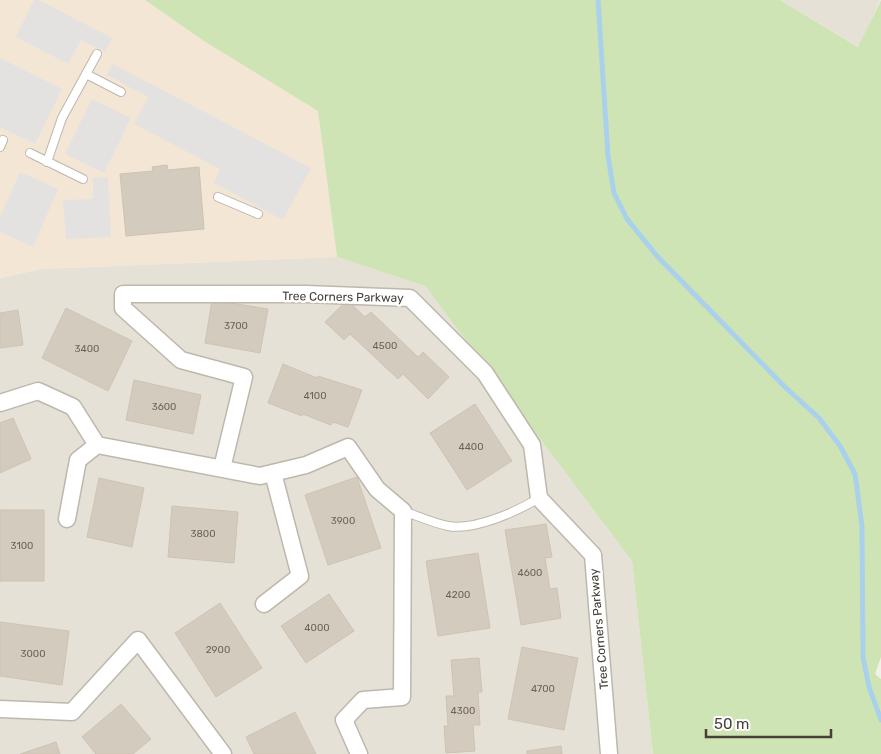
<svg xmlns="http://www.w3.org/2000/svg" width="881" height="754" viewBox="0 0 881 754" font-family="Rubik,sans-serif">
  <rect width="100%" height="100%" fill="#f3f0e8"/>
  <g fill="#e6e1d7">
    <path d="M 780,0 L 880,0 L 859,47 Z"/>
    <path d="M 337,257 L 425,286 L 632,561 L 653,754 L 0,754 L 0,278 L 41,269 Z"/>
  </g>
  <path fill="#f3e6d5" d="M 0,0 L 145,0 L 204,41 L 318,111 L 337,257 L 41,269 L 0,278 Z"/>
  <path fill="#cfe4b4" d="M 145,0 L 780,0 L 858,47 L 881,0 L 881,657 L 875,674 L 881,679 L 881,754 L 653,754 L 632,561 L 425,286 L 337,257 L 318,111 L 204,41 Z"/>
  <g fill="#e4e2e0">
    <path d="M 34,0 L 39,0 L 112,38 L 105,52 L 81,40 L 68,64 L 16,37 Z"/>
    <path d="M 0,58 L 62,89 L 35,144 L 0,127 Z"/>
    <path d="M 113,64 L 311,168 L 283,220 L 214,183 L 220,169 L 134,124 L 148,97 L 107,75 Z"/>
    <path d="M 92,99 L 131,118 L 104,173 L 65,154 Z"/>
    <path d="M 20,172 L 58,189 L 33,247 L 0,232 L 0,217 Z"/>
    <path d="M 108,177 L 111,237 L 66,239 L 63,200 L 93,199 L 93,178 Z"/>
  </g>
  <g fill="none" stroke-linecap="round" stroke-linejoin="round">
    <path stroke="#aad1eb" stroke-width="5" d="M 598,0 L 608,156 L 614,193 L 627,219 L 657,256 L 785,387 L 819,418 L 840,446 L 855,474 L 862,526 L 863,657 L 869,687 L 881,720"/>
  </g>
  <g fill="#d4cbbf" stroke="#cec3b2">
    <path d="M 167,165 L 168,170 L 199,167 L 204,229 L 126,236 L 120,174 L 153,171 L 152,167 Z"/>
    <path d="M 212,300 L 268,309 L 260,353 L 205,343 Z"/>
    <path d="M 347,300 L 365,317 L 371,312 L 418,357 L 423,352 L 449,377 L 428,399 L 403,374 L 398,379 L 350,334 L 344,340 L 325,322 Z"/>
    <path d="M 66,308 L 132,341 L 108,391 L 42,358 Z"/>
    <path d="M 18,310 L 23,345 L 0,348 L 0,313 Z"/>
    <path d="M 283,364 L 317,378 L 318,376 L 362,390 L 348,427 L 333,422 L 331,425 L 303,414 L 302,416 L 268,403 Z"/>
    <path d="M 134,380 L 201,395 L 193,434 L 126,420 Z"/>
    <path d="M 475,404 L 512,461 L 467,490 L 430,433 Z"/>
    <path d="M 13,418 L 31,459 L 0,473 L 0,423 Z"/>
    <path d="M 357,477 L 381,548 L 328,565 L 305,495 Z"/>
    <path d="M 99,478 L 144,488 L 132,547 L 87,537 Z"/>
    <path d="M 172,506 L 238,512 L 234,563 L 168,557 Z"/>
    <rect x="0" y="510" width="44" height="71"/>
    <path d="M 546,524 L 552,557 L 545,558 L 550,589 L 557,588 L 561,618 L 521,625 L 505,530 Z"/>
    <path d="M 478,553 L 490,628 L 438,636 L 426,561 Z"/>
    <path d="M 329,594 L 354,631 L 306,663 L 281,626 Z"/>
    <path d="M 220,603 L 262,668 L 216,697 L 175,633 Z"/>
    <path d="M 0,622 L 69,631 L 62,685 L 0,676 Z"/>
    <path d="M 522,647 L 578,658 L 564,730 L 508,719 Z"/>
    <path d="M 479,658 L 482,692 L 478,692 L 480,725 L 473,725 L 475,751 L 446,753 L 444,726 L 448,726 L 446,696 L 454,696 L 451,660 Z"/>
    <path d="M 121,704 L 151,739 L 133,754 L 96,754 L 82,737 Z"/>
    <path d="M 295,712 L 316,754 L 254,754 L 246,737 Z"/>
    <path d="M 56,742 L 60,754 L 20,754 Z"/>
    <path d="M 561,746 L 562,754 L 527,754 L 527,751 Z"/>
  </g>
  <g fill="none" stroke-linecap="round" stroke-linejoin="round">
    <defs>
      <g id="lane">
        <path d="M 86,74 L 121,92"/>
        <path d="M 0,147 L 3,140"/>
        <path d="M 30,153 L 83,179"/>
        <path d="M 47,162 L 62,118 L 97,54"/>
        <path d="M 218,197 L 258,214"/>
        <path d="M 403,511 C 418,516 433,523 448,526 C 474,531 518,511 539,498"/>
      </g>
      <g id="street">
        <path d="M 0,403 L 38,391 L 73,407 L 97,445 L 260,476 L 306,465 L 348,447 L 377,489 L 403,511 L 402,697 L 363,700 L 344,720 L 359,754"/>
        <path d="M 222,468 L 244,377 L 181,360 L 123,308 L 123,294 L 306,294 L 410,298 L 485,373 L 532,445 L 539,498 L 593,555 L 609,754"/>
        <path d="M 67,519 L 78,460 L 97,445"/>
        <path d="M 264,604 L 300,576 L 273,473"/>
        <path d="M 0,709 L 72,712 L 138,640 L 223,754"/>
      </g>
    </defs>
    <use href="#lane" stroke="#beb7ac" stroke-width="10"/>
    <use href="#street" stroke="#beb7ac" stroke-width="19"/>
    <use href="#lane" stroke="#fff" stroke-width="8"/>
    <use href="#street" stroke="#fff" stroke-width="16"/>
  </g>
  <g text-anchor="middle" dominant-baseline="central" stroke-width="5" stroke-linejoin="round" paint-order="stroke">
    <g font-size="10" fill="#6a6359">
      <text x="236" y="326">3700</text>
      <text x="385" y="346">4500</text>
      <text x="87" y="349">3400</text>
      <text x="315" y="396">4100</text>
      <text x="164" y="407">3600</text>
      <text x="471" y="447">4400</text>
      <text x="343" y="521">3900</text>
      <text x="203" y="534">3800</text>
      <text x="22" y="546">3100</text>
      <text x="530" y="573">4600</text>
      <text x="458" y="595">4200</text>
      <text x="317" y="628">4000</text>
      <text x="218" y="650">2900</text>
      <text x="33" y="654">3000</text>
      <text x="543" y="689">4700</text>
      <text x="463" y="711">4300</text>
    </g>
    <g font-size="12" fill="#464037" stroke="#fff">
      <text transform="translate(343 297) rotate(1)">Tree Corners Parkway</text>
      <text transform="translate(599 629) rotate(-95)">Tree Corners Parkway</text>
    </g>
  </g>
  <path d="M706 729v8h125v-8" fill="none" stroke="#464037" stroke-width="2.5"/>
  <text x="714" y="729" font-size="15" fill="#464037" stroke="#ffffff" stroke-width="4" paint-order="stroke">50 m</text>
</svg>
